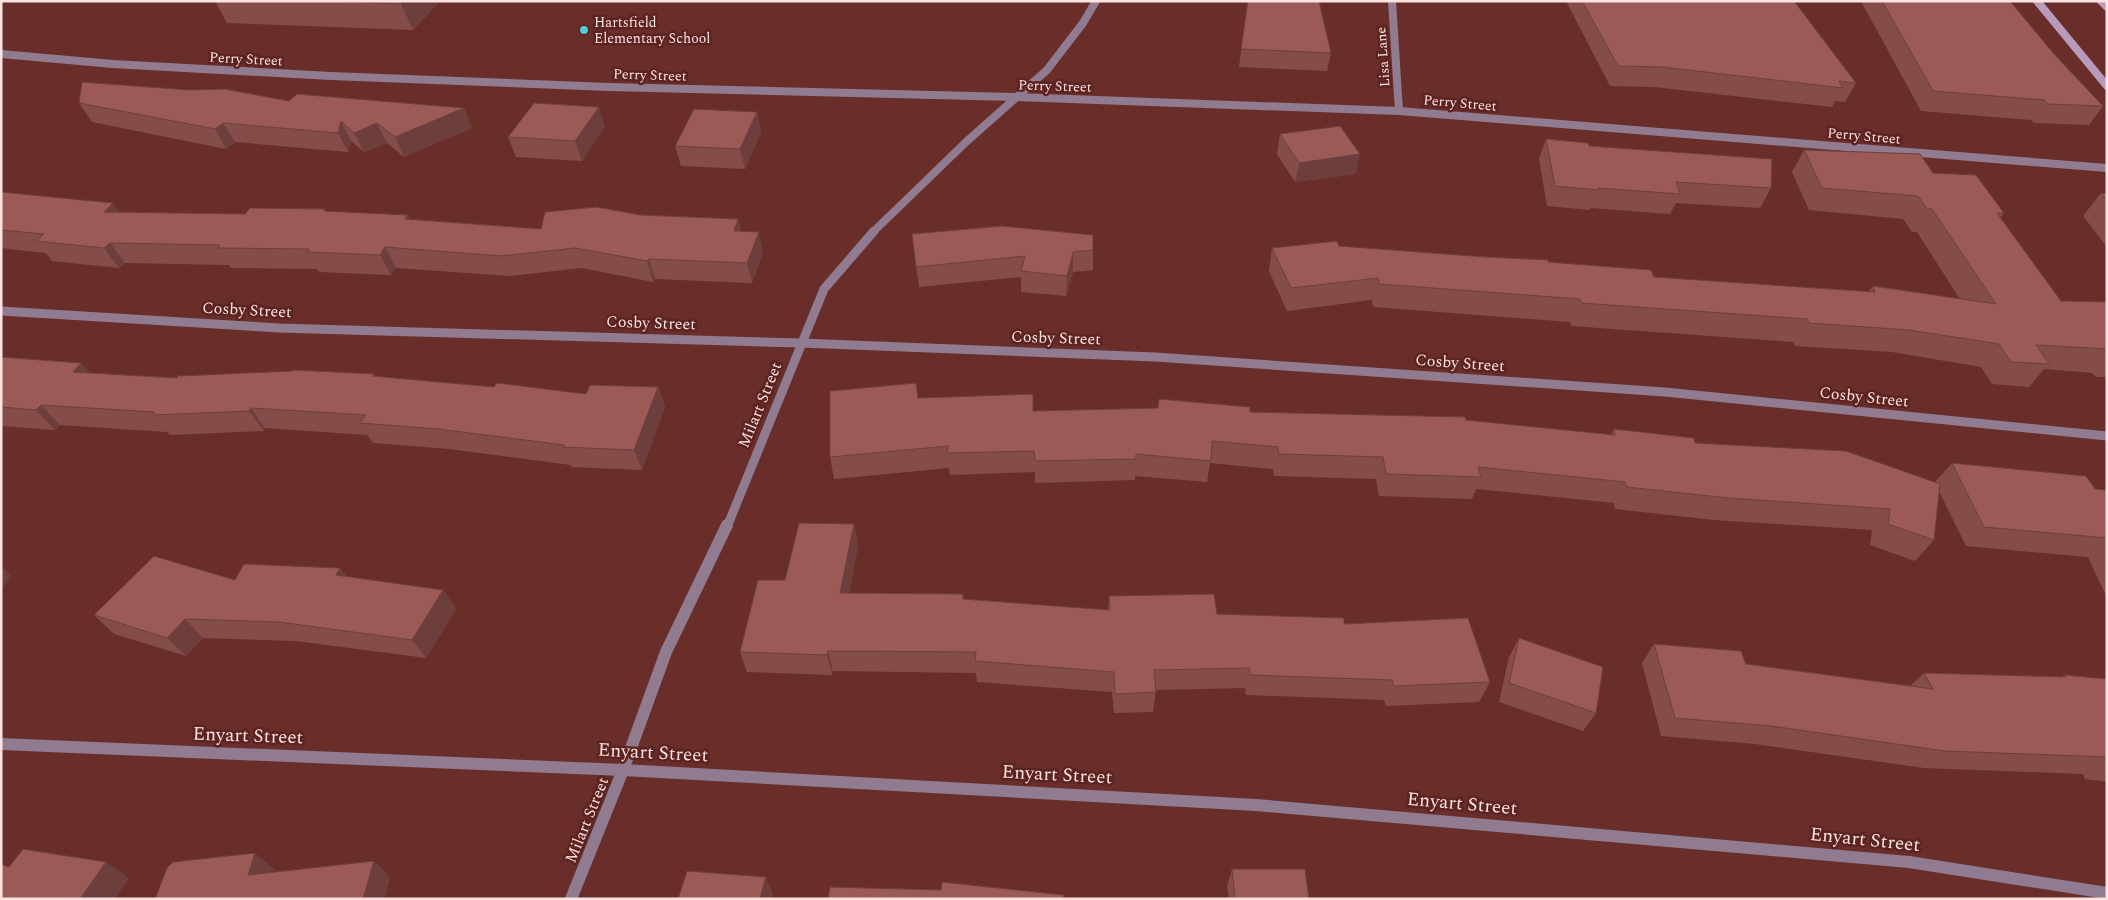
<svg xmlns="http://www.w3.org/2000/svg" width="2108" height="900" viewBox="0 0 2108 900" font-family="Spectral,serif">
  <rect width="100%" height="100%" fill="#692e2a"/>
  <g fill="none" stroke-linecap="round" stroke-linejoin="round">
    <g stroke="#907b90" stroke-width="8">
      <path d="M 1392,1 L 1399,111"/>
      <path d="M 1,54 L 113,64 L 331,76 L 609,87 L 1014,97 L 1399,111 L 2107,168"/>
      <path d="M 873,232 L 966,142 L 1047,70 L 1083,23 L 1096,1"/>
    </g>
    <g stroke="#907b90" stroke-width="9">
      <path d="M 1,311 L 279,328 L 801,343 L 1155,357 L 1665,392 L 2107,436"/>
      <path d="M 727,527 L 824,289 L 874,231"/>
    </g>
    <g stroke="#907b90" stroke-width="12">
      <path d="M 1,744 L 623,770 L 1256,805 L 1909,862 L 2107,893"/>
      <path d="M 571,899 L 623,770 L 666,652 L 727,525"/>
    </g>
    <g stroke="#ba9abb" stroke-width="8">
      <path d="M 2037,1 L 2107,86"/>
      <path d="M 2101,1 L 2107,7"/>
    </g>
  </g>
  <g fill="#854d49">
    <path d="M 215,1 L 440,1 L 413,30 L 227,23 Z"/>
    <path d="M 1248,1 L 1331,53 L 1327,71 L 1239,67 Z"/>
    <path d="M 1566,1 L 1794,1 L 1856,83 L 1845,102 L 1835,101 L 1832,107 L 1654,87 L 1610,86 Z"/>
    <path d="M 1863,1 L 2010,1 L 2054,54 L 2103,106 L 2089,125 L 2034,123 L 2031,120 L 1921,111 L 1862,3 Z"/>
    <path d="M 289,101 L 464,108 L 472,128 L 404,157 L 387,143 L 364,152 L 351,141 L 348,152 L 235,142 L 226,149 L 92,122 L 79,103 Z"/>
    <path d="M 757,112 L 761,132 L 745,169 L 681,166 L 675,146 Z"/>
    <path d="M 605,126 L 582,161 L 516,157 L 508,137 Z"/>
    <path d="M 1280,134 L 1356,174 L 1295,182 L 1277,154 Z"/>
    <path d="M 1546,139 L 1589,146 L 1771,188 L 1760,208 L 1676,203 L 1670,214 L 1591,208 L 1590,210 L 1547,206 L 1539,159 Z"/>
    <path d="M 1804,150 L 1933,173 L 2004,213 L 2000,218 L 2061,301 L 2107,302 L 2107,377 L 2096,377 L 2092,373 L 2044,369 L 2029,387 L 1992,384 L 1981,367 L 1892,352 L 1795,346 L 1793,342 L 1571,326 L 1570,322 L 1373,307 L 1372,300 L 1287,311 L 1269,271 L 1272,248 L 1339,246 L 1548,262 L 1654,277 L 1868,292 L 1873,286 L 1960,299 L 1917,232 L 1912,232 L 1903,219 L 1809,210 L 1792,172 Z"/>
    <path d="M 1,192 L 119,212 L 245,214 L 325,209 L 327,212 L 411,219 L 541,229 L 641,215 L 738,219 L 741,231 L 763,252 L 752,283 L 655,279 L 653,282 L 582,268 L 510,276 L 396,268 L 391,275 L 319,272 L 317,269 L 231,268 L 229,265 L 125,263 L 119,268 L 52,261 L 46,253 L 1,248 Z"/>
    <path d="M 2101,193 L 2107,194 L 2107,247 L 2083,216 Z"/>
    <path d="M 912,234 L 1093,250 L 1093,270 L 1073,272 L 1066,296 L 1021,292 L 1021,277 L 919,287 Z"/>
    <path d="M 1,357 L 81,363 L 89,373 L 177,378 L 374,374 L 375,376 L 494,387 L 586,394 L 658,387 L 665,407 L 642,470 L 572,467 L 571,465 L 449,449 L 373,443 L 367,435 L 265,428 L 264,431 L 170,435 L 167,432 L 60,425 L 55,430 L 1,426 Z"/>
    <path d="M 916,383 L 918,398 L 1033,411 L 1250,412 L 1466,420 L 1611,435 L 1614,429 L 1935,482 L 1952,463 L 2095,489 L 2107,490 L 2107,598 L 2088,557 L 1966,546 L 1939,491 L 1934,540 L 1915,561 L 1870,545 L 1872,530 L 1714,520 L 1615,509 L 1614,503 L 1476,489 L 1472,499 L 1379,496 L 1376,479 L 1274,476 L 1273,469 L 1210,463 L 1207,482 L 1135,476 L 1135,480 L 1035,483 L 1035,472 L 950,475 L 949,468 L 834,479 L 830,457 Z"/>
    <path d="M 854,524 L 858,546 L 849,593 L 963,594 L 964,600 L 1108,610 L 1109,596 L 1217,614 L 1344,624 L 1490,682 L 1479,702 L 1386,706 L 1384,700 L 1246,695 L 1245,688 L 1156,690 L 1153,712 L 1114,713 L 1112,692 L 977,682 L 976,673 L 833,671 L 832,675 L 747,672 L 740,652 L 785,580 Z"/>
    <path d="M 340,568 L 347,577 L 443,590 L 456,609 L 426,658 L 296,641 L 203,638 L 186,656 L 114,634 L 94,615 Z"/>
    <path d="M 1519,638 L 1596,713 L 1583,731 L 1499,702 L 1509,657 Z"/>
    <path d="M 1654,644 L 1746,664 L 1910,686 L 1924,673 L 2061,677 L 2064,675 L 2107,679 L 2107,782 L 2085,779 L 2083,774 L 1924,768 L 1755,744 L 1661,736 L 1642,663 Z"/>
    <path d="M 1232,869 L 1309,899 L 1229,899 L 1227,886 Z"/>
  </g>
  <g fill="#6c3f3c">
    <path d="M 404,1 L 440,1 L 413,30 L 401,4 Z"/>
    <path d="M 599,107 L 605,126 L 582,161 L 575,141 Z"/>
    <path d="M 464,108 L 472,128 L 404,157 L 395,137 Z"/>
    <path d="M 757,112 L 761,132 L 745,169 L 740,149 Z"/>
    <path d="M 341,121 L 351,141 L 348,152 L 338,133 Z"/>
    <path d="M 223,123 L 235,142 L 226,149 L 215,129 Z"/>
    <path d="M 377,123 L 387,143 L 364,152 L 354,133 Z"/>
    <path d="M 1360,154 L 1356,174 L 1295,182 L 1299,163 Z"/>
    <path d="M 113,203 L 127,223 L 104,212 Z"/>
    <path d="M 408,215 L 418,235 L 405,219 Z"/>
    <path d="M 738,219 L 743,239 L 734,231 Z"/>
    <path d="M 759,232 L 763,252 L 752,283 L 747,263 Z"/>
    <path d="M 110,243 L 125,263 L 119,268 L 104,248 Z"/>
    <path d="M 385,247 L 396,268 L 391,275 L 380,255 Z"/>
    <path d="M 1073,252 L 1073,272 L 1066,296 L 1067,276 Z"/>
    <path d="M 649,259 L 655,279 L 653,282 L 647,261 Z"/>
    <path d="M 81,363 L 98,383 L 73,372 Z"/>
    <path d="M 658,387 L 665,407 L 642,470 L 634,450 Z"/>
    <path d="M 41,405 L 60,425 L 55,430 L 36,410 Z"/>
    <path d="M 251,408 L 265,428 L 264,431 L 249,411 Z"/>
    <path d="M 854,524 L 858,546 L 845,614 L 840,593 Z"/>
    <path d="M 1,566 L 12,576 L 1,589 Z"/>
    <path d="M 340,568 L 355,587 L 336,575 Z"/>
    <path d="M 443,590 L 456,609 L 426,658 L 412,640 Z"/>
    <path d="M 185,619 L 203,638 L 186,656 L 167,638 Z"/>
    <path d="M 828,651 L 833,671 L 832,675 L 827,655 Z"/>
    <path d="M 255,853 L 274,869 L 268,890 L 248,875 Z"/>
    <path d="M 374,861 L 390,877 L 385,899 L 363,899 Z"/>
    <path d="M 106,862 L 129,878 L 115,899 L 80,899 Z"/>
    <path d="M 766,877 L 773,893 L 772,899 L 760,899 Z"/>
  </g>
  <g fill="#9b5a55" stroke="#6c3f3c">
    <path d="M 335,1 L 404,1 L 401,4 Z"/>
    <path d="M 1248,1 L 1319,1 L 1331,53 L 1241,49 Z"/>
    <path d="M 1582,1 L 1794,1 L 1856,83 L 1839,81 L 1843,88 L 1662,67 L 1618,66 Z"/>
    <path d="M 1882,1 L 2010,1 L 2054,54 L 2103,106 L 2048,104 L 2044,100 L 1933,91 Z"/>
    <path d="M 82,82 L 189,90 L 225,89 L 289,101 L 297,94 L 464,108 L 395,137 L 377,123 L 354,133 L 341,121 L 338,133 L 223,123 L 215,129 L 79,103 Z"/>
    <path d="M 534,103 L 599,107 L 575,141 L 508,137 Z"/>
    <path d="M 694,109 L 757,112 L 740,149 L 675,146 Z"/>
    <path d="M 1340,126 L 1360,154 L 1299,163 L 1280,134 Z"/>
    <path d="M 1546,139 L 1588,143 L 1589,146 L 1772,159 L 1771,188 L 1676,182 L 1680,194 L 1598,188 L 1599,190 L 1555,186 Z"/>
    <path d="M 1804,150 L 1920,154 L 1933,173 L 1976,175 L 2004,213 L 1997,213 L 2061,301 L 2107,302 L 2107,349 L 2036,345 L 2049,364 L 2011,362 L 1999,344 L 1909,330 L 1809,323 L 1807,319 L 1581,303 L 1580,299 L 1379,284 L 1378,278 L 1291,288 L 1272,248 L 1337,241 L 1339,246 L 1486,257 L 1548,260 L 1548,262 L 1651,270 L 1654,277 L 1875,292 L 1873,286 L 1996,304 L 1932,209 L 1927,209 L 1918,196 L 1822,188 Z"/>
    <path d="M 1,192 L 113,203 L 104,212 L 245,214 L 250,208 L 325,209 L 324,211 L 408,215 L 405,219 L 541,229 L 545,212 L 596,207 L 641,215 L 738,219 L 734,231 L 759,232 L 747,263 L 649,259 L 647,261 L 575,248 L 501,256 L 385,247 L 380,255 L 307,252 L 309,249 L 218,248 L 220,245 L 110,243 L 104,248 L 36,241 L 44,234 L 1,230 Z"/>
    <path d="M 2101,193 L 2107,194 L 2107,200 Z"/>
    <path d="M 1002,226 L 1093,235 L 1093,250 L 1073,252 L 1067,276 L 1021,271 L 1025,256 L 916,267 L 912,234 Z"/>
    <path d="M 1,357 L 81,363 L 73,372 L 177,378 L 178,376 L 292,371 L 294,370 L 374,374 L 372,376 L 494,387 L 497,383 L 586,394 L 590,385 L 658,387 L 634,450 L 563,447 L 564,445 L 438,429 L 360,423 L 366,415 L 251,408 L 249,411 L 153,415 L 155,412 L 41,405 L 36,410 L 1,407 Z"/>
    <path d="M 916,383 L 918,398 L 1033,394 L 1033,411 L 1158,408 L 1159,399 L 1250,407 L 1250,412 L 1465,417 L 1466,420 L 1615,435 L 1614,429 L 1694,438 L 1695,443 L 1846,451 L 1940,484 L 1934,540 L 1888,524 L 1890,509 L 1728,498 L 1627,487 L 1625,482 L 1478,467 L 1481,477 L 1386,474 L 1383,457 L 1279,454 L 1278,447 L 1212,441 L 1211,461 L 1136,454 L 1136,459 L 1035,461 L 1034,451 L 947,453 L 948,446 L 830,457 L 830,391 Z"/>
    <path d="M 1952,463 L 2086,476 L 2095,489 L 2107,490 L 2107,538 L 1984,527 Z"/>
    <path d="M 799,523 L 854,524 L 840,593 L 963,594 L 963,599 L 1110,610 L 1109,596 L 1214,594 L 1217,614 L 1344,618 L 1344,624 L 1468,618 L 1490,682 L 1394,686 L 1392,680 L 1250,675 L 1250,668 L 1154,670 L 1156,692 L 1115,694 L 1114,672 L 975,661 L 976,652 L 828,651 L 827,655 L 740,652 L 758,580 L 785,580 Z"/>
    <path d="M 154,556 L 235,580 L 244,564 L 340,568 L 336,575 L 443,590 L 412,640 L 279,622 L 185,619 L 167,638 L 94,615 Z"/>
    <path d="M 1519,638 L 1603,667 L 1596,713 L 1509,683 Z"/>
    <path d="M 1654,644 L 1741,651 L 1746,664 L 1933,689 L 1924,673 L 2066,677 L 2064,675 L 2107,679 L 2107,757 L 1945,751 L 1771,726 L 1675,718 Z"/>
    <path d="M 23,849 L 106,862 L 80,899 L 1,899 L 1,864 L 9,867 Z"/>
    <path d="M 255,853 L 248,875 L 374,861 L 363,899 L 155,899 L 167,868 L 173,862 Z"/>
    <path d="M 1232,869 L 1305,869 L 1309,899 L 1235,899 Z"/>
    <path d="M 687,871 L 766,877 L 760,899 L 678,899 Z"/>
    <path d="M 942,882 L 1064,895 L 1063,899 L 828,899 L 830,887 L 941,890 Z"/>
  </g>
  <circle fill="#52cbd9" stroke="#5d2320" stroke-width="2" cx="584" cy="30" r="5"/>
  <g text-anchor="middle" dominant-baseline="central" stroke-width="5" stroke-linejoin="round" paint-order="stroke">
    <g font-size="14" fill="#fbe4e2" stroke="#5d2320" text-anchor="start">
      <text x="594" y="22">Hartsfield<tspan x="594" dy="16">Elementary School</tspan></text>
    </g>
    <g font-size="14" fill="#fbe4e2" stroke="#5d2320">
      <text transform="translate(1383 57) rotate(-94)">Lisa Lane</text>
      <text transform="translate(246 59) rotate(3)">Perry Street</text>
      <text transform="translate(650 75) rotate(2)">Perry Street</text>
      <text transform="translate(1055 86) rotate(2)">Perry Street</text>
      <text transform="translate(1460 103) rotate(5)">Perry Street</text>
      <text transform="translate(1864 136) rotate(5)">Perry Street</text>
    </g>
    <g font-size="16" fill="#fbe4e2" stroke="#5d2320">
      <text transform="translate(247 310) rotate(3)">Cosby Street</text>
      <text transform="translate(651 323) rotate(2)">Cosby Street</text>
      <text transform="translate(1056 338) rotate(2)">Cosby Street</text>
      <text transform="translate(1460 363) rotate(4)">Cosby Street</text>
      <text transform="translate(1864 397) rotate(6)">Cosby Street</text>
      <text transform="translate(760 405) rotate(-68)">Milart Street</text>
      <text transform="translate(587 820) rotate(-68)">Milart Street</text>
    </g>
    <g font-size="19" fill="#fbe4e2" stroke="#5d2320">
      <text transform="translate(248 736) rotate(2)">Enyart Street</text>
      <text transform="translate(653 753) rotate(3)">Enyart Street</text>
      <text transform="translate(1057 775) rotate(3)">Enyart Street</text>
      <text transform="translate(1462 804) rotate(5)">Enyart Street</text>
      <text transform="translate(1865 840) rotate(6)">Enyart Street</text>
    </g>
  </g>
  <rect width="2108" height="900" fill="none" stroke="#fbe4e2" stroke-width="5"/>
</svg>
